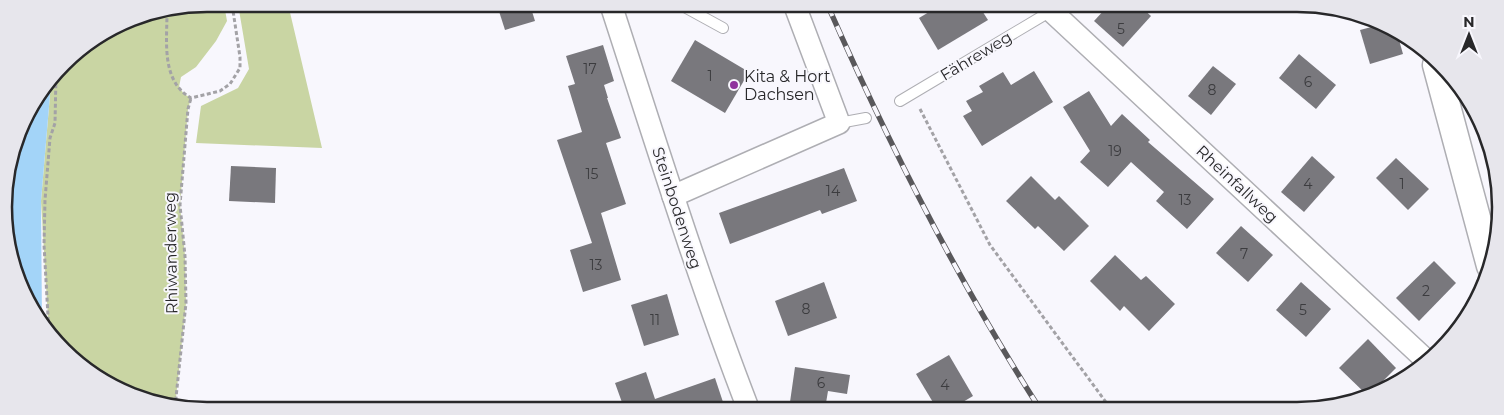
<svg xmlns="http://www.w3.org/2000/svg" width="1504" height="415" viewBox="0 0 1504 415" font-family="Montserrat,sans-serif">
  <rect width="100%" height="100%" fill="#f8f7fd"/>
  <g fill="#c9d5a3">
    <path d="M 207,4 L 224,4 L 227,21 L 216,41 L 196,67 L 181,77 L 179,87 L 184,94 L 191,98 L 188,109 L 180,205 L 185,256 L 186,303 L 175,407 L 168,407 L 95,377 L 49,335 L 41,201 L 51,83 L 73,55 L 130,19 Z"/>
    <path d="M 238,4 L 288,4 L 322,148 L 196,143 L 201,106 L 238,88 L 249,69 Z"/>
  </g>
  <path fill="#a3d4f8" d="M 51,83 L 41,201 L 42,324 L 11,261 L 4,194 L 25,117 Z"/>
  <g fill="#79787d">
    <path d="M 497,5 L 530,5 L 535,21 L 505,30 Z"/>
    <path d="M 939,6 L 979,6 L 988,20 L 938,50 L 919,18 Z"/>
    <path d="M 1107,7 L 1141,7 L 1151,16 L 1123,47 L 1094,21 Z"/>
    <path d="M 1379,25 L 1397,33 L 1403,54 L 1370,64 L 1360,30 Z"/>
    <path d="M 695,40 L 749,72 L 725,113 L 671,81 Z"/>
    <path d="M 603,45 L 614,81 L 604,85 L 608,98 L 607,98 L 621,138 L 606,143 L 626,204 L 601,213 L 621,280 L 583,292 L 570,250 L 592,243 L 557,140 L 582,132 L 568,86 L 575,84 L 566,56 Z"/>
    <path d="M 1299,54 L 1336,85 L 1316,109 L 1279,78 Z"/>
    <path d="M 1213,66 L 1236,84 L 1211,115 L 1188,96 Z"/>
    <path d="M 1034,71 L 1053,102 L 982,146 L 963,116 L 972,111 L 966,101 L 983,92 L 979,86 L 1003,72 L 1011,85 Z"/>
    <path d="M 1089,91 L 1111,126 L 1122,114 L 1150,140 L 1148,142 L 1214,199 L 1187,229 L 1156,201 L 1164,192 L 1131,162 L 1108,187 L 1080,162 L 1090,151 L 1063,107 Z"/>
    <path d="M 1312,156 L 1335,177 L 1304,212 L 1281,192 Z"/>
    <path d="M 1396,158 L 1429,189 L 1408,210 L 1376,178 Z"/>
    <path d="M 231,166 L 276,168 L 275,203 L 229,201 Z"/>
    <path d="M 844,168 L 857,201 L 822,214 L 820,210 L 730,244 L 719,213 Z"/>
    <path d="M 1031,176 L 1055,200 L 1059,196 L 1089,226 L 1064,251 L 1038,226 L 1035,229 L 1006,201 Z"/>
    <path d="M 1241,226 L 1273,255 L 1248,282 L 1216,253 Z"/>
    <path d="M 1115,255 L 1141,280 L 1146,276 L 1175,304 L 1149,331 L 1124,306 L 1120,311 L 1090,281 Z"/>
    <path d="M 1434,261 L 1456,283 L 1419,321 L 1396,298 Z"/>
    <path d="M 824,282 L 837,318 L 788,336 L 775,301 Z"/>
    <path d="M 1301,282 L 1331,309 L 1306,337 L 1276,310 Z"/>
    <path d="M 667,294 L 679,335 L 644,346 L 631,305 Z"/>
    <path d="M 1368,339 L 1396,368 L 1368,396 L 1339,368 Z"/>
    <path d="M 949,355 L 973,396 L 951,409 L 937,409 L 916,374 Z"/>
    <path d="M 795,367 L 850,375 L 847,394 L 828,391 L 825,409 L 789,409 Z"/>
    <path d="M 646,372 L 655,399 L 715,378 L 725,408 L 624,408 L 615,383 Z"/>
  </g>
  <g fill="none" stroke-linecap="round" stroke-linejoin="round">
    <defs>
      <g id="service">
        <path d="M 681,5 L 723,28"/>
        <path d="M 900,101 L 1051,11"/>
        <path d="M 839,123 L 866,118"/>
      </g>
      <g id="minor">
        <path d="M 611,5 C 655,140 697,276 748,408"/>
        <path d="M 1047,7 L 1427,361"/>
        <path d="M 673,196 L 839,123 L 795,6"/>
      </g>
      <path id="tertiary" d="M 1436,65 L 1490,266"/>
    </defs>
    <use href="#service" stroke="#aeaeb3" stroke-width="12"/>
    <use href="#minor" stroke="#aeaeb3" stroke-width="24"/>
    <use href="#tertiary" stroke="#aeaeb3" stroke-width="29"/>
    <g stroke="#a3a2a6" stroke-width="3" stroke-dasharray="4 2.5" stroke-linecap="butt">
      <path d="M 167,12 C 167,42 161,81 191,98 L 220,91 L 230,84 L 240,68 L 240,57 L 232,4"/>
      <path d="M 920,109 L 990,245 L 1111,409"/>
      <path d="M 49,334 L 44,245 L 45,200 L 50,138 L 55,123 L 56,76"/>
      <path d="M 175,407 L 186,303 L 185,256 L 180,205 L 188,109 L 191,98"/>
    </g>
    <use href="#service" stroke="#fff" stroke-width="10"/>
    <use href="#minor" stroke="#fff" stroke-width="21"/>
    <use href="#tertiary" stroke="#fff" stroke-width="26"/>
    <defs>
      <path id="rail" d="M 828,6 C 889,145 958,281 1040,409"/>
    </defs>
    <use href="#rail" stroke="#59585b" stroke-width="5.5"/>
    <use href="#rail" stroke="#f8f7fd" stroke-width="4" stroke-dasharray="11" stroke-linecap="butt"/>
  </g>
  <circle fill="#90339d" stroke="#f8f7fd" stroke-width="2" cx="734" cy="85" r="5"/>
  <g text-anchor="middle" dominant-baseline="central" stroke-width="4" stroke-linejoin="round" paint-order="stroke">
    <g font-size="14" fill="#3c3c3f">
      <text x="1121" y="29">5</text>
      <text x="590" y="69">17</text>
      <text x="710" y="76">1</text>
      <text x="1308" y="82">6</text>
      <text x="1212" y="90">8</text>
      <text x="1115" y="151">19</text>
      <text x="592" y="174">15</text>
      <text x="1308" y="184">4</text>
      <text x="1402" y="184">1</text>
      <text x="833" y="191">14</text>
      <text x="1185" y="200">13</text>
      <text x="1244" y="254">7</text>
      <text x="596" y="265">13</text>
      <text x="1426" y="291">2</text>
      <text x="806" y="309">8</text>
      <text x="1303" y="310">5</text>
      <text x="655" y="320">11</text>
      <text x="821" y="383">6</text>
      <text x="945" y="385">4</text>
    </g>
    <g font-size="16" fill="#28282a" stroke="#f8f7fd">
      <text transform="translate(976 56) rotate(-31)">Fähreweg</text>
      <text transform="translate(1237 184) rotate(43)">Rheinfallweg</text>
      <text transform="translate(677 208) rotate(72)">Steinbodenweg</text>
      <text transform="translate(171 253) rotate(-91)">Rhiwanderweg</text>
    </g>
    <g font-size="16" fill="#28282a" stroke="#f8f7fd" text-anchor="start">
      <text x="744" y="76">Kita &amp; Hort<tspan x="744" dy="18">Dachsen</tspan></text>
    </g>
  </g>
  <path d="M0 0H1504V415H0ZM207 12H1297A195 195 0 0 1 1492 207V207A195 195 0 0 1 1297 402H207A195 195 0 0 1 12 207V207A195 195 0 0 1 207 12Z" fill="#e7e6ec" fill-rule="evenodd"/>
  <path fill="none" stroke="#28282a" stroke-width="2.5" d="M207 12H1297A195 195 0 0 1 1492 207V207A195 195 0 0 1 1297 402H207A195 195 0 0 1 12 207V207A195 195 0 0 1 207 12Z"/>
  <g transform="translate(1469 35)" stroke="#f8f7fd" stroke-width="4" paint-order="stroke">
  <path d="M0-4L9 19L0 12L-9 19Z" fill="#28282a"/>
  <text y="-8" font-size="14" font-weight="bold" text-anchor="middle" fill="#28282a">N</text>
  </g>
</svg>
